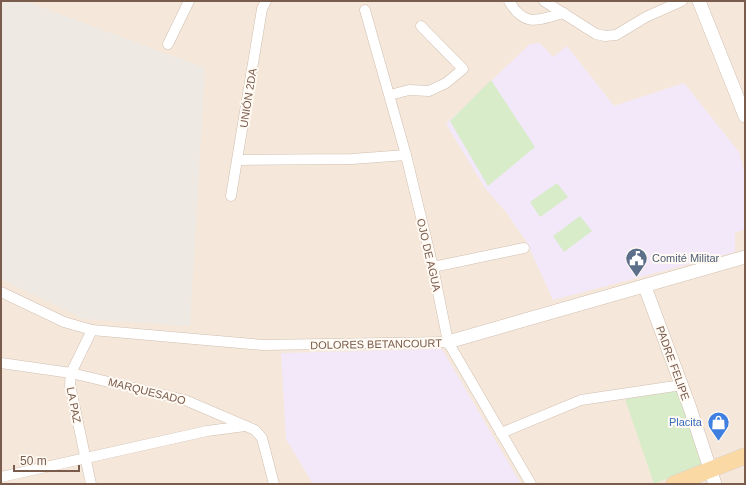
<svg xmlns="http://www.w3.org/2000/svg" width="746" height="485" viewBox="0 0 746 485" font-family="Helvetica,sans-serif">
  <rect width="100%" height="100%" fill="#fdf6ec"/>
  <rect fill="#f5e8da" x="1" y="1" width="744" height="483"/>
  <path fill="#efe9e4" d="M 1,1 L 25,1 L 205,68 L 190,326 L 84,319 L 1,279 Z"/>
  <g fill="#f3e8fa">
    <path d="M 540,43 L 553,57 L 567,46 L 614,106 L 684,83 L 739,152 L 745,175 L 745,229 L 735,233 L 735,252 L 553,300 L 526,241 L 506,212 L 485,188 L 446,124 L 530,44 Z"/>
    <path d="M 442,349 L 521,484 L 313,484 L 286,439 L 281,353 Z"/>
  </g>
  <g fill="#d8ecc9">
    <path d="M 491,80 L 535,147 L 488,186 L 450,121 Z"/>
    <path d="M 557,183 L 568,197 L 540,217 L 530,202 Z"/>
    <path d="M 580,216 L 592,231 L 564,252 L 553,236 Z"/>
    <path d="M 677,391 L 704,464 L 654,484 L 625,399 Z"/>
  </g>
  <g fill="none" stroke-linecap="round" stroke-linejoin="round">
    <defs>
      <g id="minor">
        <path d="M 509,1 C 525,29 539,19 564,13"/>
        <path d="M 544,1 L 596,34 L 605,36 L 616,35 L 646,17 L 682,1"/>
        <path d="M 365,10 L 406,155 L 433,267 L 448,342 L 531,484"/>
        <path d="M 168,44 L 189,1"/>
        <path d="M 390,95 L 409,90 L 429,91 L 446,83 L 463,69 L 421,26"/>
        <path d="M 238,160 L 352,159 L 406,155"/>
        <path d="M 231,196 L 262,9 L 266,1"/>
        <path d="M 433,267 L 524,248"/>
        <path d="M 1,292 L 64,322 L 92,330 L 263,345 L 448,342"/>
        <path d="M 1,363 L 71,373 L 185,400 L 255,430 L 262,438 L 274,484"/>
        <path d="M 501,433 L 581,400 L 682,385"/>
        <path d="M 1,477 L 207,431 L 245,426"/>
        <path d="M 91,484 L 70,385 L 71,373 L 92,330"/>
      </g>
      <g id="tertiary">
        <path d="M 699,1 L 745,116"/>
        <path d="M 645,287 L 690,408 L 715,484"/>
        <path d="M 448,342 L 745,257"/>
      </g>
      <path id="primary" d="M 674,484 L 745,456"/>
    </defs>
    <use href="#minor" stroke="#d1beb0" stroke-width="11"/>
    <use href="#tertiary" stroke="#d1beb0" stroke-width="14"/>
    <use href="#primary" stroke="#dad1cd" stroke-width="17"/>
    <use href="#minor" stroke="#fff" stroke-width="10"/>
    <use href="#tertiary" stroke="#fff" stroke-width="13"/>
    <use href="#primary" stroke="#fbd9a5" stroke-width="16"/>
  </g>
  <defs>
    <symbol id="civic-pin" viewBox="-11 -11 22 30"><path d="M0 17L-7.5 6A9.5 9.5 0 1 1 7.5 6Z" fill="#5c6f8a" stroke="#fffaf3"/><path d="M-.6-6.5H3V-4.5H.6V-3L4-1V1h2V6H-6V1h2V-1L-.6-3ZM-1.2 2.5V6h2.4V2.5Z" fill="#fff"/></symbol>
    <symbol id="shop-pin" viewBox="-11 -11 22 30"><path d="M0 17L-7.5 6A9.5 9.5 0 1 1 7.5 6Z" fill="#3f7fe0" stroke="#fffaf3"/><path d="M-5-2.5h2.3a2.7 3.5 0 0 1 5.4 0H5L5.5 6h-11ZM-1.5-2.5h3a1.5 2.3 0 0 0-3 0Z" fill="#fff"/></symbol>
  </defs>
  <g fill-rule="evenodd">
    <use href="#civic-pin" x="624" y="246" width="25" height="34"/>
    <use href="#shop-pin" x="706" y="410" width="25" height="34"/>
  </g>
  <g text-anchor="middle" dominant-baseline="central" stroke-width="4" stroke-linejoin="round" paint-order="stroke">
    <g font-size="11" fill="#7a5c4d" stroke="#fffaf3">
      <text transform="translate(248 98) rotate(-81)">UNIÓN 2DA</text>
      <text transform="translate(429 255) rotate(77)">OJO DE AGUA</text>
      <text transform="translate(376 344) rotate(-1)">DOLORES BETANCOURT</text>
      <text transform="translate(673 363) rotate(70)">PADRE FELIPE</text>
      <text transform="translate(147 391) rotate(14)">MARQUESADO</text>
      <text transform="translate(74 405) rotate(79)">LA PAZ</text>
    </g>
    <g font-size="11" fill="#4e5e75" stroke="#fffaf3" text-anchor="start">
      <text x="652" y="258">Comité Militar</text>
    </g>
    <g font-size="11" fill="#366cbe" stroke="#fffaf3" text-anchor="end">
      <text x="702" y="422">Placita</text>
    </g>
  </g>
  <rect width="746" height="485" fill="none" stroke="#7a5c4d" stroke-width="4"/>
  <path d="M14 465v6h65v-6" fill="none" stroke="#7a5c4d" stroke-width="2"/>
  <text x="20" y="465" font-size="12" fill="#7a5c4d" stroke="#fffaf3" stroke-width="3" paint-order="stroke">50 m</text>
</svg>
